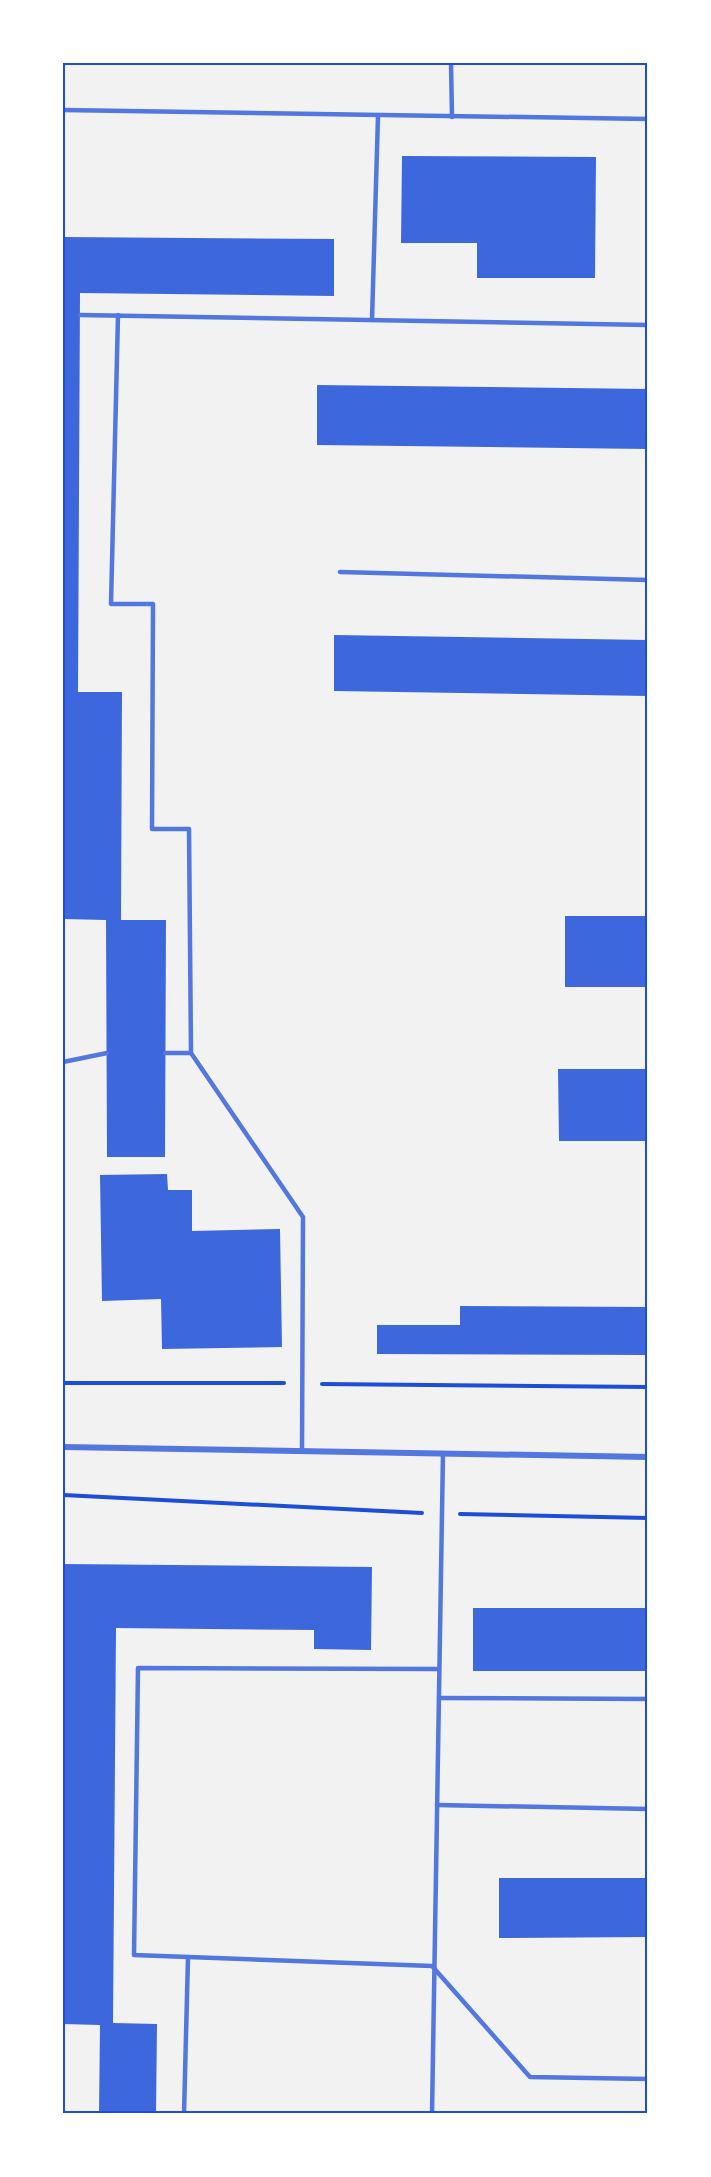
<svg xmlns="http://www.w3.org/2000/svg" width="711" height="2177" viewBox="0 0 711 2177" font-family="'PT Sans',sans-serif">
  <rect width="100%" height="100%" fill="#f2f2f2"/>
  <g fill="#3d67dc">
    <path d="M 402,156 L 596,157 L 595,278 L 477,278 L 477,243 L 401,243 Z"/>
    <path d="M 63,237 L 334,239 L 334,296 L 80,293 L 78,692 L 122,692 L 121,920 L 166,920 L 165,1157 L 107,1157 L 106,920 L 63,919 Z"/>
    <path d="M 317,385 L 648,389 L 648,449 L 317,445 Z"/>
    <path d="M 334,635 L 648,640 L 648,696 L 334,691 Z"/>
    <rect x="565" y="916" width="83" height="71"/>
    <path d="M 558,1069 L 648,1069 L 648,1141 L 559,1141 Z"/>
    <path d="M 167,1174 L 168,1190 L 192,1190 L 192,1231 L 280,1229 L 282,1347 L 162,1349 L 161,1299 L 102,1301 L 100,1175 Z"/>
    <path d="M 460,1306 L 648,1307 L 648,1355 L 377,1354 L 377,1325 L 460,1325 Z"/>
    <path d="M 63,1564 L 372,1567 L 371,1650 L 314,1649 L 314,1630 L 116,1628 L 113,2023 L 157,2024 L 156,2114 L 99,2114 L 100,2025 L 63,2024 Z"/>
    <rect x="473" y="1608" width="175" height="63"/>
    <path d="M 499,1878 L 648,1878 L 648,1937 L 499,1938 Z"/>
  </g>
  <g fill="none" stroke-linecap="round" stroke-linejoin="round">
    <g stroke="#1d4ed8" stroke-width="4">
      <path d="M 63,1383 L 284,1383"/>
      <path d="M 322,1384 L 648,1387"/>
      <path d="M 63,1495 L 422,1513"/>
      <path d="M 460,1514 L 648,1518"/>
    </g>
    <g stroke="#5277de" stroke-width="4.5">
      <path d="M 451,63 L 452,117"/>
      <path d="M 63,110 L 648,119"/>
      <path d="M 80,315 L 648,325"/>
      <path d="M 118,315 L 111,604 L 153,604 L 152,829 L 189,829 L 191,1053 L 303,1217 L 302,1450"/>
      <path d="M 372,320 L 378,116"/>
      <path d="M 340,572 L 648,580"/>
      <path d="M 165,1053 L 191,1053"/>
      <path d="M 63,1062 L 107,1053"/>
      <path d="M 439,1698 L 648,1699"/>
      <path d="M 437,1805 L 648,1809"/>
      <path d="M 188,1957 L 432,1966 L 530,2077 L 648,2079"/>
      <path d="M 184,2114 L 188,1957 L 134,1955 L 138,1668 L 439,1669"/>
      <path d="M 432,2114 L 443,1453"/>
    </g>
    <path stroke="#5277de" stroke-width="6" d="M 63,1447 L 648,1457"/>
  </g>
  <rect width="711" height="2177" fill="none" stroke="#ffffff" stroke-width="129"/>
  <rect x="64" y="64" width="582" height="2048" fill="none" stroke="#1d4ed8" stroke-width="2"/>
</svg>
